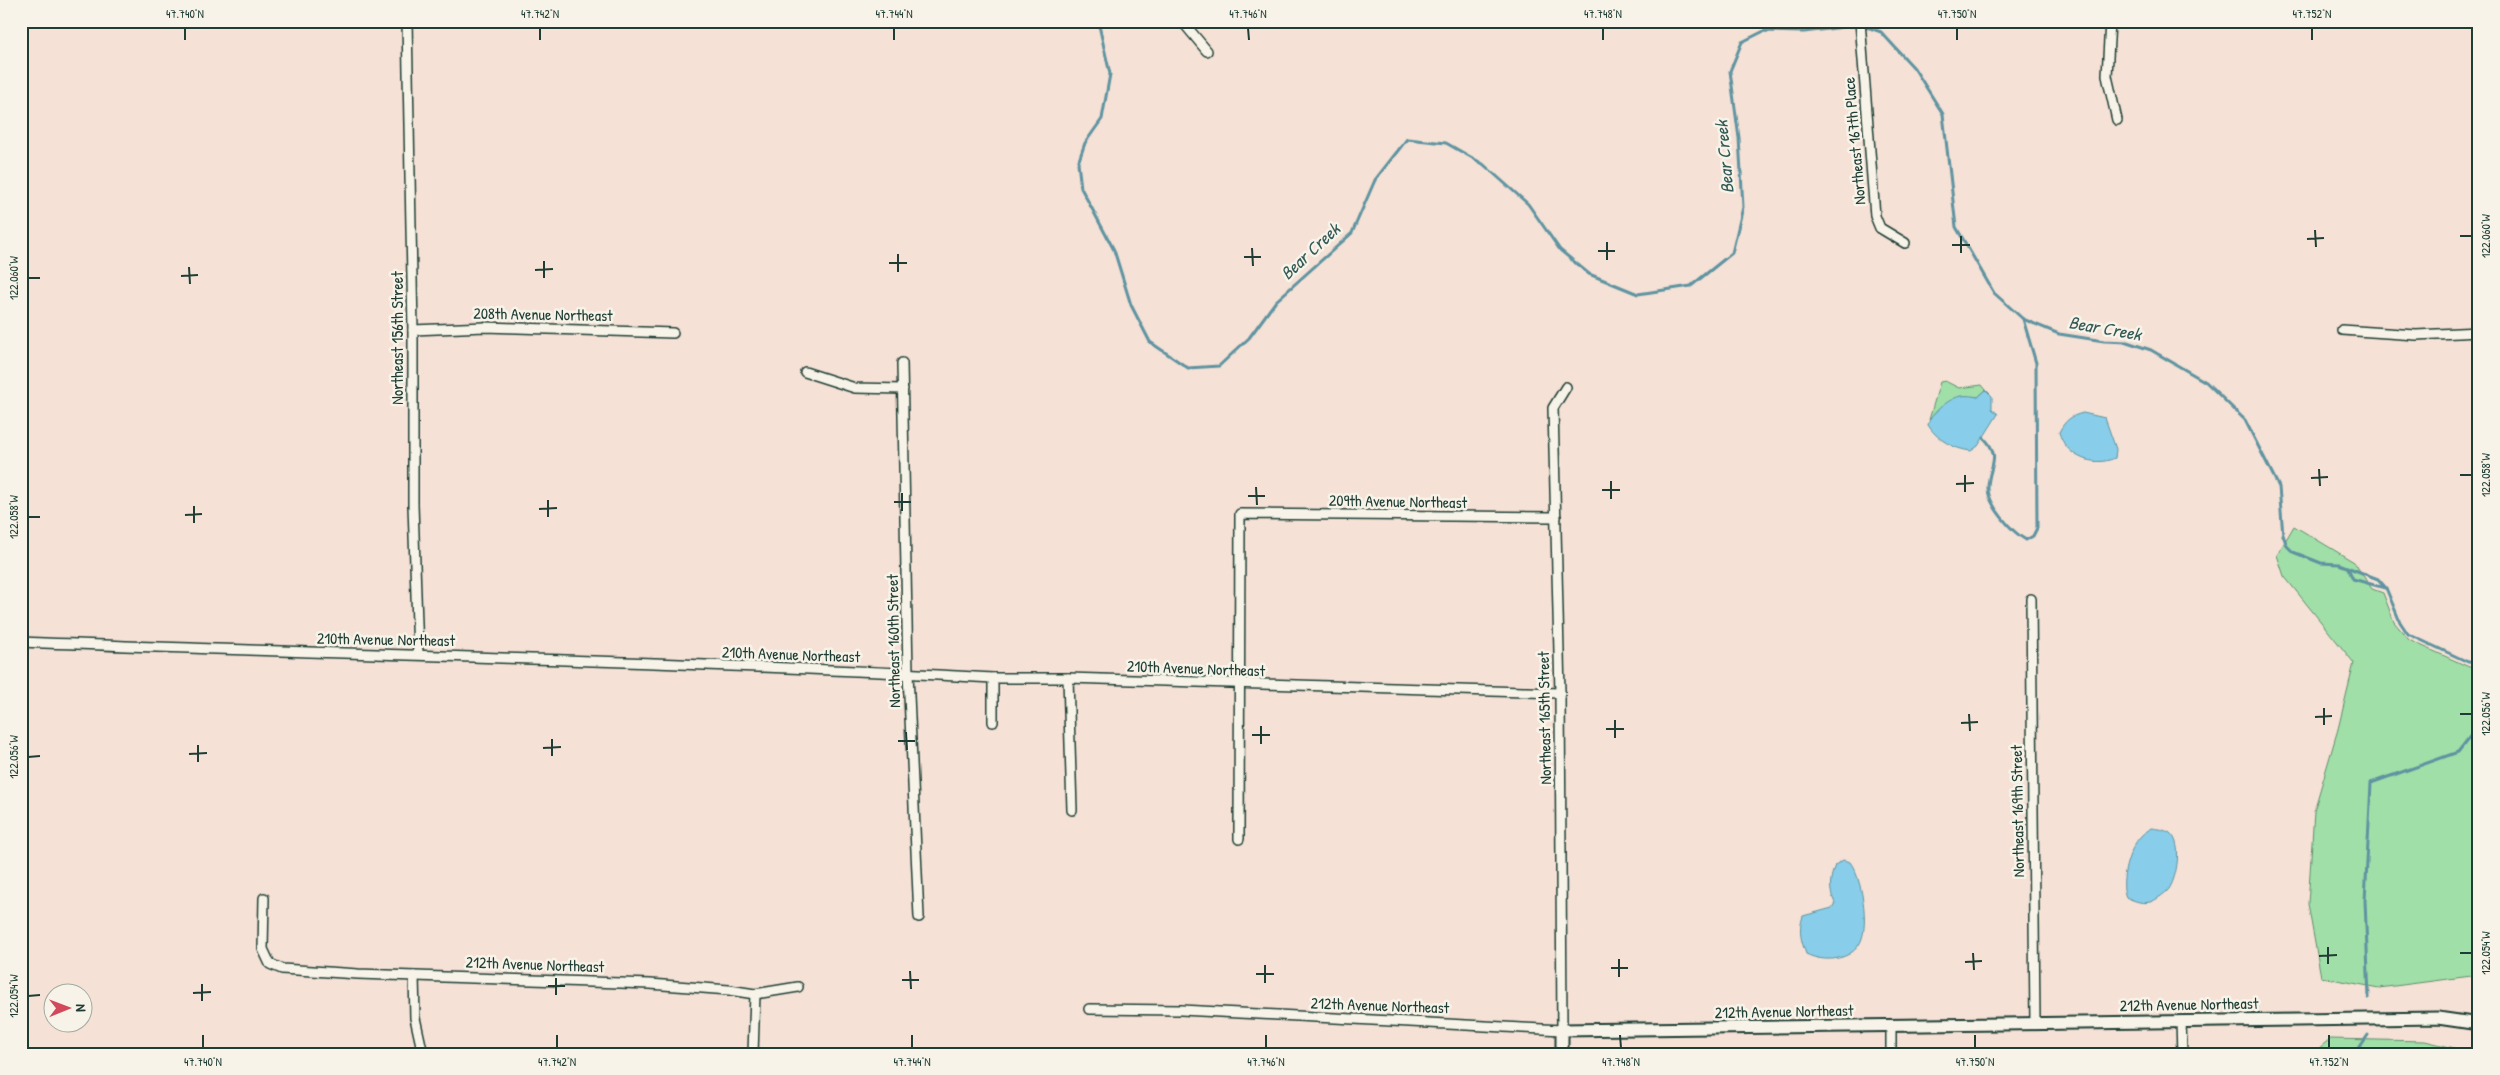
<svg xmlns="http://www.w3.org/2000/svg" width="2500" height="1075" viewBox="0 0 2500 1075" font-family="'Patrick Hand',sans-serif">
  <rect width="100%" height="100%" fill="#f5e1d5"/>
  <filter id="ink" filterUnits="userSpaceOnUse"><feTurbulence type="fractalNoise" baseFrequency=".02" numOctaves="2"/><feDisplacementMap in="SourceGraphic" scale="10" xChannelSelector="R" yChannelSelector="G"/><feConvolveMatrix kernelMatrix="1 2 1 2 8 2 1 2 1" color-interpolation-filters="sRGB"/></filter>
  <g filter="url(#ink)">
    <g fill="#a0dfa7" stroke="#608e6e">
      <path d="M 1945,381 L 1959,388 L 1982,385 L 1986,390 L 1978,397 C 1954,396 1946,403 1929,420 L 1940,382 Z"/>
      <path d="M 2294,526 L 2354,562 L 2372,589 L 2383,593 L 2394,622 L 2409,640 L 2469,667 L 2479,666 L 2479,975 L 2379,988 L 2321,977 L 2308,904 L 2314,811 L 2338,729 L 2354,663 L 2284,576 L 2277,555 Z"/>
      <path d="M 2330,1039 L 2425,1041 L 2479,1054 L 2312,1054 Z"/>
    </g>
    <g fill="#88cde9" stroke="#5e93a1">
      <path d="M 1986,390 L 1992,396 L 1992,409 L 1998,414 L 1978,446 L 1971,451 C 1954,449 1937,440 1928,425 C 1930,413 1950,398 1961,396 C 1966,395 1973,396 1978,397 Z"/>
      <path d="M 2083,413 L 2105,418 L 2116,449 L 2115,458 C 2093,468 2065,456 2059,432 C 2065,421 2070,416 2083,413 Z"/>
      <path d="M 2151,828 C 2157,829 2164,829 2170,833 C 2183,843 2177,877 2169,889 C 2166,893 2157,899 2153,901 C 2144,905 2134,901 2126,897 C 2119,882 2129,848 2141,836 C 2143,833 2148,831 2151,828 Z"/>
      <path d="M 1843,860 L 1850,862 C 1862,878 1869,923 1861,941 C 1852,961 1824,963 1806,954 C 1801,940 1798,931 1803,916 L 1832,908 L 1835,903 C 1828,889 1830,879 1835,865 Z"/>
    </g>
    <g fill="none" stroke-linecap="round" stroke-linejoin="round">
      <g stroke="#5e93a1" stroke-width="3">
        <path d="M 1098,21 L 1110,74 L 1102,119 L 1085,143 L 1078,163 L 1081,188 L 1114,250 L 1131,305 L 1150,342 L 1188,368 L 1219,366 L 1249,338 L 1276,301 L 1352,233 L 1375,180 L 1407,139 L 1446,143 L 1483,164 L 1528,204 L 1560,250 L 1589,274 L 1638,294 L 1691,286 L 1732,253 L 1743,207 L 1739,138 L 1730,71 L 1742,42 L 1764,31 L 1804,32 L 1852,26 L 1870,28 L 1881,32 L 1914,68 L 1943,114 L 1956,227 L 1994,293 L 2023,319 L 2059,334 L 2104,341 L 2127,342 L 2151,350 L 2206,382 L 2245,420 L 2279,487 L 2283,535 L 2287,546 L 2293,552 L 2321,563 L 2339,564 L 2378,579 L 2386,588 L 2400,622 L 2408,634 L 2468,662 L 2479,663"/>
        <path d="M 1984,438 C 2003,458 1988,466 1988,488 C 1988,505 2012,532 2026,540 L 2033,536 L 2037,528 L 2036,363 L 2023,319"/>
        <path d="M 2348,568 L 2353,579 L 2385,588"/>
        <path d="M 2369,998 L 2365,901 L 2371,783 L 2458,752 L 2479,725"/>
        <path d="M 2355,1054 L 2368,1035"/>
      </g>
      <defs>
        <g id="street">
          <path d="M 407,21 L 413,330 L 413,505 L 418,654"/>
          <path d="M 1182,21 L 1207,51"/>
          <path d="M 1860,21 L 1875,216 L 1880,228 L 1905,243"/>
          <path d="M 2110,21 L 2107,76 L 2117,120"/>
          <path d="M 413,330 L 485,327 L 673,333"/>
          <path d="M 2342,330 L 2416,335 L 2479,332"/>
          <path d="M 902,363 L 908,673 L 919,917"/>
          <path d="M 805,372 L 855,388 L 903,389"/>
          <path d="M 2031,599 L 2035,1023"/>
          <path d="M 21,642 C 345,655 669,660 993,678 L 1068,678 L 1560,693"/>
          <path d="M 993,678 L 993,722"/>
          <path d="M 1068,678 L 1072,810"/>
          <path d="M 1239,839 L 1240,514 L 1556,517"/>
          <path d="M 264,898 L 263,949 L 270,964 L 282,969 L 358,974 L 650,984 L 729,990 L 755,994 L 798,987"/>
          <path d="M 414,976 L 415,1018 L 423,1054"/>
          <path d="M 1089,1009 L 1181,1010 L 1562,1030 L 1560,693 L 1553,408 L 1566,387"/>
          <path d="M 2181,1021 L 2182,1054"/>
          <path d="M 753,1054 L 755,994"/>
          <path d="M 1891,1054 L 1891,1026"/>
        </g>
        <path id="secondary" d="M 1562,1054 L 1562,1030 L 2438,1018 L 2479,1024"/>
      </defs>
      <use href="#street" stroke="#1f3d34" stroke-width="12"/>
      <use href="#secondary" stroke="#1f3d34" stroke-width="15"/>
      <use href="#street" stroke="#f7f3e8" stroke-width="9"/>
      <use href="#secondary" stroke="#f7f3e8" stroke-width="11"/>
    </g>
  </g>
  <path fill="none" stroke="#1f3d34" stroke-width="2" d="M 185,28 L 185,40M 540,28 L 540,40M 894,28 L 894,40M 1248,28 L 1249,40M 1603,28 L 1603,40M 1957,28 L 1957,40M 2312,28 L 2312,40M 2315,230 L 2316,247M 1961,236 L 1961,253M 2460,236 L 2472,236M 2307,239 L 2324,238M 1607,242 L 1607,260M 1952,245 L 1970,245M 1252,248 L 1253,266M 1598,251 L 1615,251M 898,254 L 898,272M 1244,257 L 1261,257M 544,261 L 544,278M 889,263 L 907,263M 189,267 L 190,284M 535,270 L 553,269M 181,276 L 198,275M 28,278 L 40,278M 2319,469 L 2320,486M 1965,475 L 1965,492M 2460,475 L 2472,475M 2311,478 L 2328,477M 1611,481 L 1611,499M 1956,484 L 1974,483M 1256,487 L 1257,505M 1602,490 L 1620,490M 902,493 L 902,511M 1248,496 L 1265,496M 548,500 L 548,517M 894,502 L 911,502M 194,506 L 194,523M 539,509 L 557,508M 185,515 L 202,514M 28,517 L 40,517M 2324,708 L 2324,725M 1969,714 L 1970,731M 2460,714 L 2472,714M 2315,717 L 2332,716M 1615,720 L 1615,738M 1961,723 L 1978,722M 1261,726 L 1261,744M 1606,729 L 1624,729M 906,732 L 907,750M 1252,735 L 1270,735M 552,739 L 552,756M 898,741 L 915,741M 198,745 L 198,762M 543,748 L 561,747M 189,754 L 207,753M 28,757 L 40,756M 2328,947 L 2328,964M 1973,953 L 1974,970M 2460,953 L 2472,953M 2319,956 L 2337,955M 1619,959 L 1619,977M 1965,962 L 1982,961M 1265,965 L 1265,983M 1611,968 L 1628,968M 910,971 L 911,989M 1256,974 L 1274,974M 556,978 L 556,995M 902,980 L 919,980M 202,984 L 202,1001M 548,986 L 565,986M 193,993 L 211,992M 28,996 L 40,995M 203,1035 L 203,1048M 557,1035 L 557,1048M 912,1035 L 912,1048M 1266,1035 L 1266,1048M 1620,1035 L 1621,1048M 1975,1035 L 1975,1048M 2329,1035 L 2329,1048"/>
  <g text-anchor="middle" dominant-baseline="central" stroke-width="5" stroke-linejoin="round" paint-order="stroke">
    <g font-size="16" fill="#1f3d34" stroke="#f7f3e8">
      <text transform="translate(1854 141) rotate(-95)">Northeast 167th Place</text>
      <text transform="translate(543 314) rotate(1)">208th Avenue Northeast</text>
      <text transform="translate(397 338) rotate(-90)">Northeast 156th Street</text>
      <text transform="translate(1398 501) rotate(1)">209th Avenue Northeast</text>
      <text transform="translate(386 639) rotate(1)">210th Avenue Northeast</text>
      <text transform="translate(893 641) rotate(-91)">Northeast 160th Street</text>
      <text transform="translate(791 654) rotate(2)">210th Avenue Northeast</text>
      <text transform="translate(1196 668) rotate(2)">210th Avenue Northeast</text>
      <text transform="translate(1544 718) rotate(-91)">Northeast 165th Street</text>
      <text transform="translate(2017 811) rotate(-91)">Northeast 169th Street</text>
      <text transform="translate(535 964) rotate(2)">212th Avenue Northeast</text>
      <text transform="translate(2189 1004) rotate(-1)">212th Avenue Northeast</text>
      <text transform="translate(1380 1005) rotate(2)">212th Avenue Northeast</text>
      <text transform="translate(1784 1011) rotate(-1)">212th Avenue Northeast</text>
    </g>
    <g font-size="18" font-style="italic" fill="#345a58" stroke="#f7f3e8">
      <text transform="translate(1724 157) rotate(-95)">Bear Creek</text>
      <text transform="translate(1310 251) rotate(-43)">Bear Creek</text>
      <text transform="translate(2105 328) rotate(10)">Bear Creek</text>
    </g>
  </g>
  <rect width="2500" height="1075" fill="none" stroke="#f7f3e8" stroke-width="55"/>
  <g transform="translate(68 1008) rotate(89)"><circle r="24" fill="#f7f3e8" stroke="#a1aaa0"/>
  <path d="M0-4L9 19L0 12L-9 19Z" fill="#d1495b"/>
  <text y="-8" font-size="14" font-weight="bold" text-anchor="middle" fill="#1f3d34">N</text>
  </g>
  <rect x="28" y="28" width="2444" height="1020" fill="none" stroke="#1f3d34" stroke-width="2"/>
  <g font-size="12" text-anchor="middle" fill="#1f3d34">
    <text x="185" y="18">47.740°N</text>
    <text x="540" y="18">47.742°N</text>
    <text x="894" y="18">47.744°N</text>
    <text x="1248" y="18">47.746°N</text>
    <text x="1603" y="18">47.748°N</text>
    <text x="1957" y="18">47.750°N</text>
    <text x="2312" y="18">47.752°N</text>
    <text transform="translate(2486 236) rotate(-90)" y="4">122.060°W</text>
    <text transform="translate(14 278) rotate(-90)" y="4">122.060°W</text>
    <text transform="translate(2486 475) rotate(-90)" y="4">122.058°W</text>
    <text transform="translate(14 517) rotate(-90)" y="4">122.058°W</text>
    <text transform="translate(2486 714) rotate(-90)" y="4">122.056°W</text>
    <text transform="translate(14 757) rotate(-90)" y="4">122.056°W</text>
    <text transform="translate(2486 953) rotate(-90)" y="4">122.054°W</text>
    <text transform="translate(14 996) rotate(-90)" y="4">122.054°W</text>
    <text x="203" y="1066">47.740°N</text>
    <text x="557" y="1066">47.742°N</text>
    <text x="912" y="1066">47.744°N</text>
    <text x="1266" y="1066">47.746°N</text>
    <text x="1621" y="1066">47.748°N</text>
    <text x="1975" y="1066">47.750°N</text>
    <text x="2329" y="1066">47.752°N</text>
  </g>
</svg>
